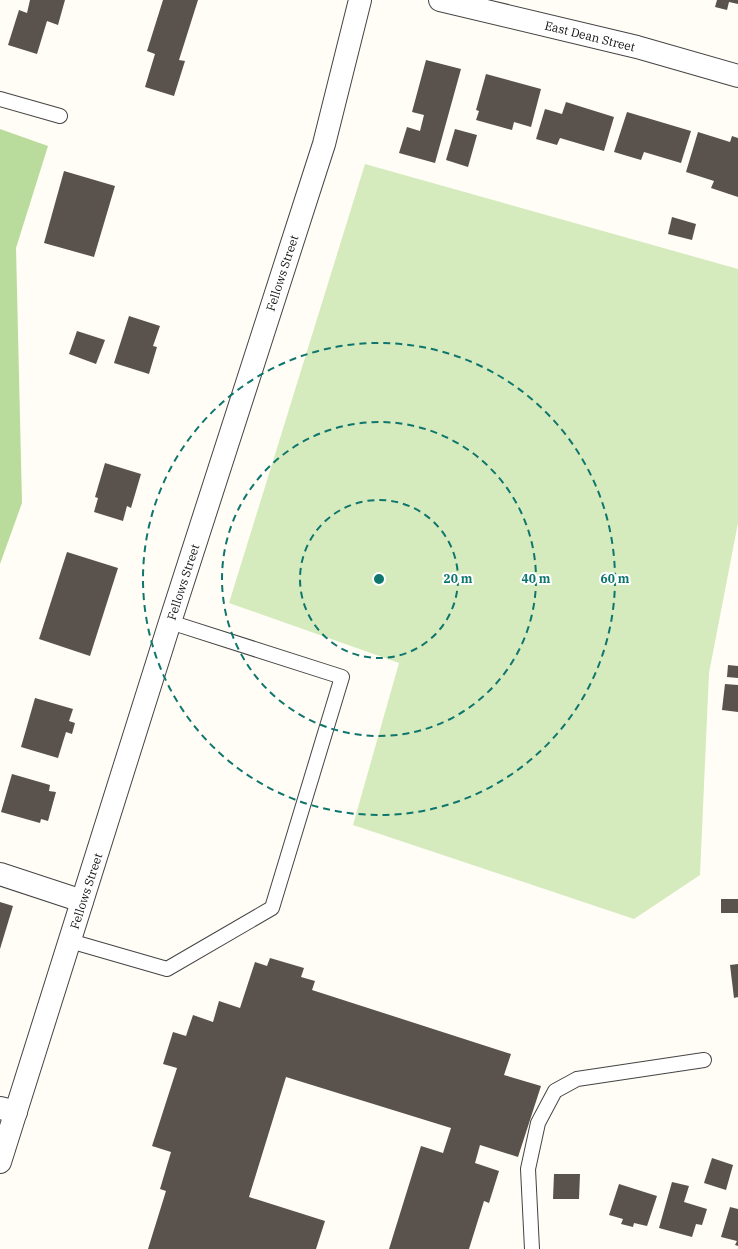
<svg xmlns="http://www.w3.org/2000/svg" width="738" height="1249" viewBox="0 0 738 1249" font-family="'IBM Plex Serif',serif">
  <rect width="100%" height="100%" fill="#fffdf5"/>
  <path fill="#d5ebbd" d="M 365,164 L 738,269 L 738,523 L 709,673 L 700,875 L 634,919 L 353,825 L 399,663 L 229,603 Z"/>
  <path fill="#b9dc9c" d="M 0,129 L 48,146 L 16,248 L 22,503 L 0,564 Z"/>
  <g fill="#5a524d">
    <path d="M 30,0 L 65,0 L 58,25 L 47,21 L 37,54 L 8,45 L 19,10 L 27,13 Z"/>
    <path d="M 163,0 L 198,0 L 179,60 L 185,61 L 174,96 L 145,87 L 155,54 L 147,51 Z"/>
    <path d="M 717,0 L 738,0 L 738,4 L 729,2 L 727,10 L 715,7 Z"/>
    <path d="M 426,60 L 461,69 L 435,163 L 399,153 L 407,127 L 420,131 L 424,115 L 412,112 Z"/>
    <path d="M 486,74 L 541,89 L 531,127 L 514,122 L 512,130 L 476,120 L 479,111 L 476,110 Z"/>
    <path d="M 566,102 L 614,117 L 604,151 L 560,138 L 557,145 L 536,139 L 545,109 L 562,114 Z"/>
    <path d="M 627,112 L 691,131 L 681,163 L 644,152 L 641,160 L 614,152 Z"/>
    <path d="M 455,129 L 477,135 L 468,167 L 446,160 Z"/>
    <path d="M 698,132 L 730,142 L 732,136 L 738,138 L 738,197 L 711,188 L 714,181 L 686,172 Z"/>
    <path d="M 64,171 L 115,186 L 94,257 L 44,243 Z"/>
    <path d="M 672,217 L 696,224 L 692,240 L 668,234 Z"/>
    <path d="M 129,316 L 160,326 L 153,346 L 157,347 L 149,374 L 114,363 Z"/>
    <path d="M 77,331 L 105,340 L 96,364 L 69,354 Z"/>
    <path d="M 105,463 L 141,474 L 131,508 L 127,506 L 123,521 L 94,512 L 98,498 L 95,497 Z"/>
    <path d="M 67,552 L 118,568 L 90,656 L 39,639 Z"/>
    <path d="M 728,665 L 738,666 L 738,678 L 727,677 Z"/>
    <path d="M 725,684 L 738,685 L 738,712 L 722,710 Z"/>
    <path d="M 35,698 L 73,709 L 69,721 L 75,723 L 72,734 L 66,732 L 58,758 L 21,747 Z"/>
    <path d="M 12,774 L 50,785 L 49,791 L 56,792 L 48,821 L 41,819 L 40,823 L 1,812 Z"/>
    <rect x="721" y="899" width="17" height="14"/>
    <path d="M 0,902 L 13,906 L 0,949 Z"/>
    <path d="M 270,958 L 304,968 L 301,977 L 315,981 L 312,990 L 511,1054 L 504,1075 L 541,1086 L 518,1157 L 480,1145 L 475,1163 L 499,1171 L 489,1203 L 484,1201 L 469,1249 L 389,1249 L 421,1146 L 443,1153 L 451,1128 L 286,1077 L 249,1197 L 325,1221 L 316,1249 L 148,1249 L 166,1191 L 160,1189 L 171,1152 L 152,1146 L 177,1068 L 163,1064 L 173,1032 L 186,1036 L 193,1015 L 213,1022 L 219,1001 L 240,1008 L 255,962 L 267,966 Z"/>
    <path d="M 738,964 L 738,997 L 734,998 L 730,965 Z"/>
    <path d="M 712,1158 L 733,1165 L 726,1190 L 704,1183 Z"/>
    <path d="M 554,1174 L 580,1174 L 579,1199 L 553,1199 Z"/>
    <path d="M 672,1182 L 689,1186 L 684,1202 L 707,1209 L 702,1225 L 696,1224 L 692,1237 L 659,1228 Z"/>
    <path d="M 619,1184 L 657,1196 L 647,1226 L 634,1223 L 633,1227 L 621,1224 L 623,1219 L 609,1215 Z"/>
    <path d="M 730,1207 L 738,1209 L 738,1246 L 735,1245 L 737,1241 L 721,1237 Z"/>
  </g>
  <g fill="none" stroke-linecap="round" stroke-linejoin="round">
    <defs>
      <g id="service">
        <path d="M 0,99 L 60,116"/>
        <path d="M 70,941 L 167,969 L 272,908 L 342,677 L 170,622"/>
        <path d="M 532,1249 L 528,1169 L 538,1123 L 555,1091 L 577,1079 L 704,1060"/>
      </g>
      <g id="minor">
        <path d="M 440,0 L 637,47 L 738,76"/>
        <path d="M 0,874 L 82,901"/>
        <path d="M 0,1108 L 16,1112"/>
      </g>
      <path id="tertiary" d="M 0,1162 L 170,622 L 324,144 L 360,0"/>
    </defs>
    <use href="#service" stroke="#444" stroke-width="16"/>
    <use href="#minor" stroke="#444" stroke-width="24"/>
    <use href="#tertiary" stroke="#444" stroke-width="24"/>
    <use href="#service" stroke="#fff" stroke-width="14"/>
    <use href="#minor" stroke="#fff" stroke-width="22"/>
    <use href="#tertiary" stroke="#fff" stroke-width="22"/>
  </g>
  <g fill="none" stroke="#0f766e" stroke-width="2" stroke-dasharray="7 5">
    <circle cx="379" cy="579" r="79"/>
    <circle cx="379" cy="579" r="157"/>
    <circle cx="379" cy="579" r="236"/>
  </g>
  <g text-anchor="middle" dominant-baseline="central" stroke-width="4" stroke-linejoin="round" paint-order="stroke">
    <g font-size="12" fill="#111" stroke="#fff">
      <text transform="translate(590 36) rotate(14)">East Dean Street</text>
      <text transform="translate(282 273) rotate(-72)">Fellows Street</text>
      <text transform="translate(183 582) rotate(-72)">Fellows Street</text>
      <text transform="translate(86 891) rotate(-72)">Fellows Street</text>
    </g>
  </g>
  <circle cx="379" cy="579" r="6" fill="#0f766e" stroke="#fff" stroke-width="2"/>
  <g font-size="12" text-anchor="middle" font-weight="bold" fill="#0f766e" stroke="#fff" stroke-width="4" stroke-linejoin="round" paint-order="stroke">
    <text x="458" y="583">20 m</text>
    <text x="536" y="583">40 m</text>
    <text x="615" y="583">60 m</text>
  </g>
</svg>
